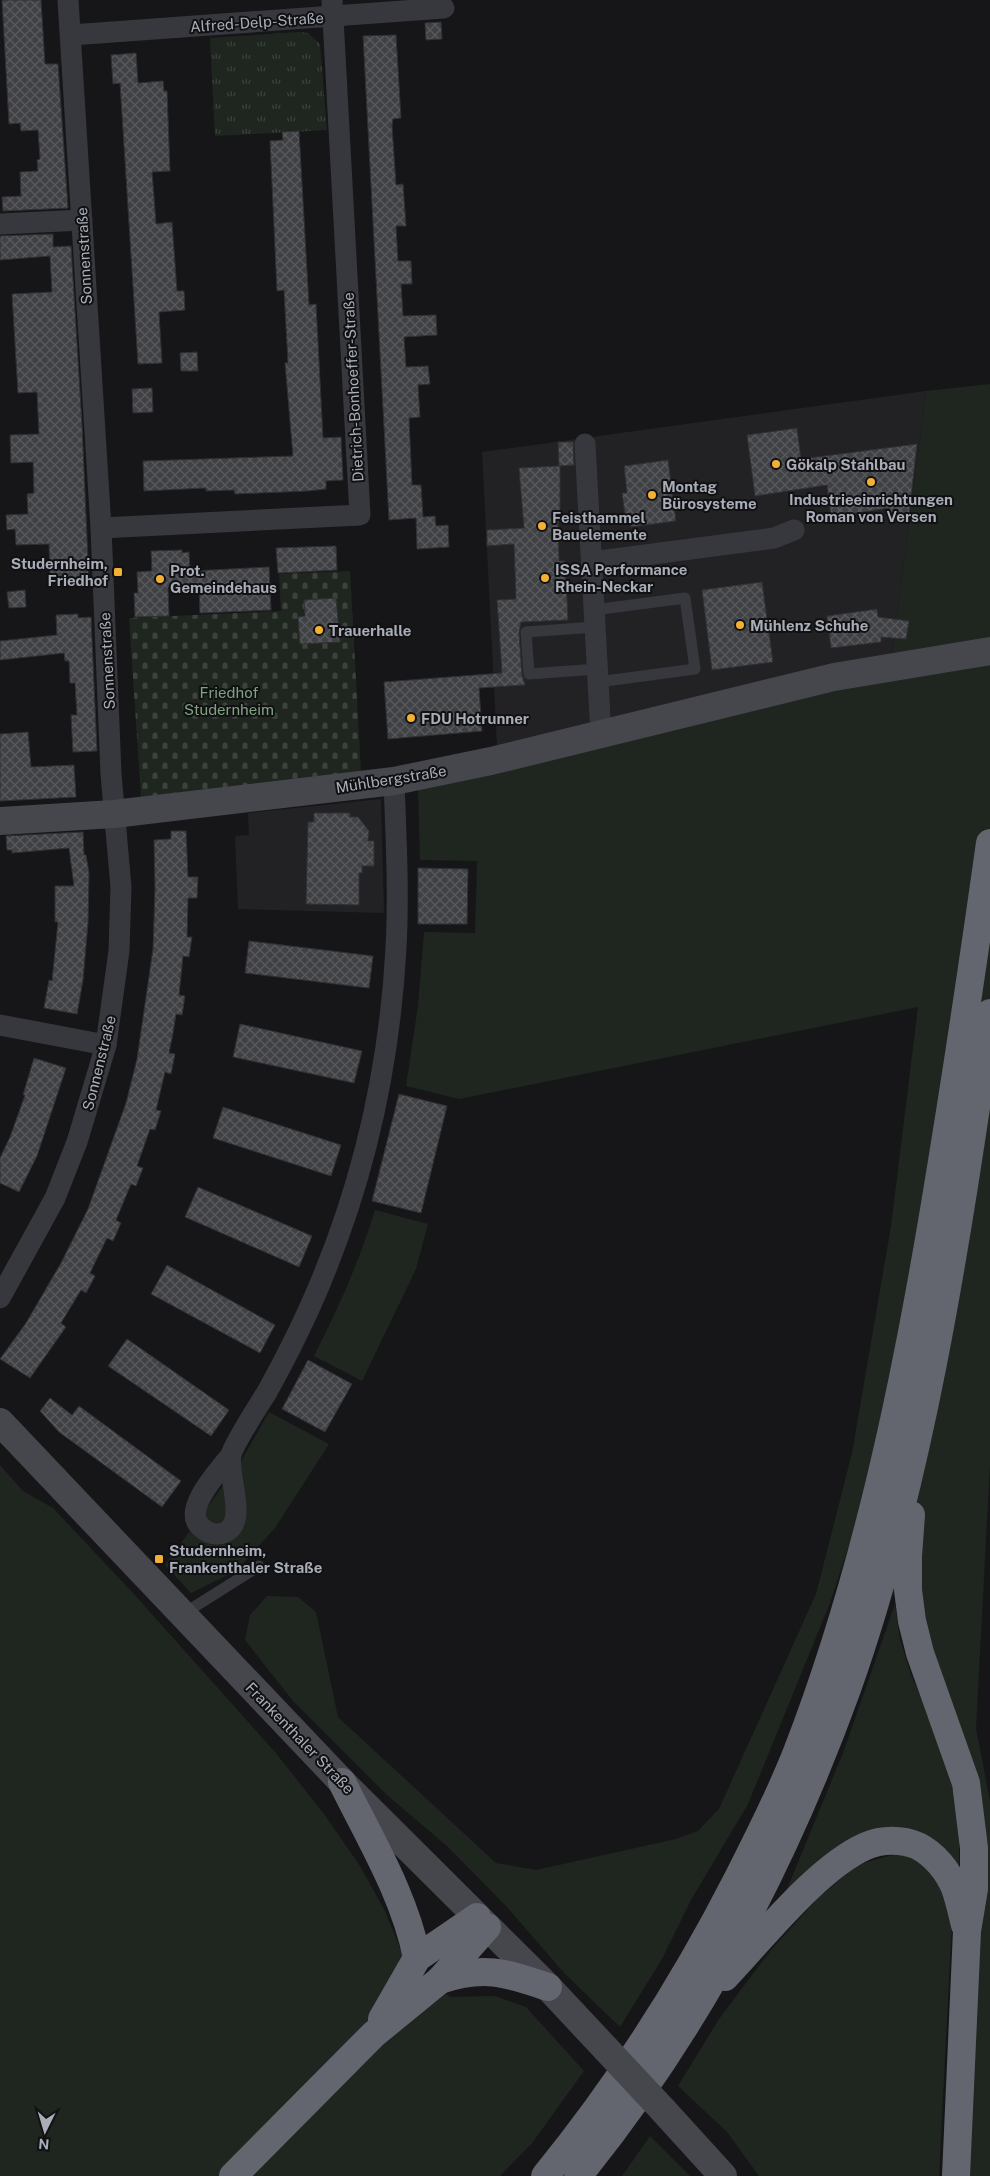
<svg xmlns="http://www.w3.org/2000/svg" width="990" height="2176" viewBox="0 0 990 2176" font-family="'Public Sans',sans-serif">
  <defs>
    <pattern id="cemetery-stones" width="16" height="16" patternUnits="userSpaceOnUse" patternTransform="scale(1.25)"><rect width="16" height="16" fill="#1e261f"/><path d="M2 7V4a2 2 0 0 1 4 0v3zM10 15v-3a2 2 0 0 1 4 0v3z" fill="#3c433d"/></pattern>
    <pattern id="park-tufts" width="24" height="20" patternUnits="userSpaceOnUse" patternTransform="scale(1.25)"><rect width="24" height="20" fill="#1e261f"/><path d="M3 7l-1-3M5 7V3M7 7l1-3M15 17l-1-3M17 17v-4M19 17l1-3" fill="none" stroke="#3c433d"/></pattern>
    <pattern id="building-cross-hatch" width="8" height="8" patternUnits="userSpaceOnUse" patternTransform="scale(1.25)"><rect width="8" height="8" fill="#404145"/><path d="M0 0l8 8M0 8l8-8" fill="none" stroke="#595a5e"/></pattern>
  </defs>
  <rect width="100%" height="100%" fill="#161618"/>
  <g fill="#222225">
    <path d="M 926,391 L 892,657 L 497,747 L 482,452 Z"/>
    <path d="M 381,799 L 384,913 L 238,909 L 235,836 L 249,835 L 248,813 Z"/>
  </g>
  <g fill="#1e261f">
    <path d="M 990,384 L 990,1465 L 976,1728 L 990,1801 L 990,2176 L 965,2176 L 983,1822 L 867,1491 L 830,1603 L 748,1804 L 691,1900 L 662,1959 L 620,2027 L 565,1974 L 506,1906 L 448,1847 L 387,1795 L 293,1701 L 245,1640 L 250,1615 L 267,1596 L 298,1597 L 316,1612 L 338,1717 L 496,1863 L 536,1870 L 676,1839 L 698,1831 L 719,1809 L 816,1594 L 852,1453 L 891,1226 L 918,1007 L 459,1099 L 406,1086 L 418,1006 L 424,932 L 475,933 L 477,861 L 420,860 L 418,790 L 498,774 L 497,747 L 892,657 L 926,391 Z"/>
    <path d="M 375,1210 L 428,1224 L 416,1269 L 362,1381 L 314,1356 C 339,1307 359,1262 375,1210 Z"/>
    <path d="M 269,1412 L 329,1444 L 275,1528 L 236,1571 L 191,1593 L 165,1565 L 241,1461 Z"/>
    <path d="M 0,1465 L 23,1491 L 53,1508 L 133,1593 L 275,1752 L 324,1814 L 360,1866 L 385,1911 L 403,1955 L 450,1997 L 495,1996 L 526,2007 L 584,2071 L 533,2142 L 500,2176 L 0,2176 Z"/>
    <path d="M 895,1604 L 900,1639 L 911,1675 L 933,1724 L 952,1785 L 959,1832 L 959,1875 L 921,1835 L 892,1827 L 852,1838 L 785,1894 L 843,1753 Z"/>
    <path d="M 900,1853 L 920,1863 L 944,1888 L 952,1920 L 939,2176 L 759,2176 L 727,2132 L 678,2086 L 719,2019 L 770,1951 L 817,1899 L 857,1865 Z"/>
    <path d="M 650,2136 L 690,2176 L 622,2176 Z"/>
  </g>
  <path fill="url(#cemetery-stones)" d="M 350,571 L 361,772 L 141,797 L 129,618 L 281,611 L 279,574 Z"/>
  <path fill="url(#park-tufts)" d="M 299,32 L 308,33 L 320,44 L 327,130 L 215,136 L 210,38 Z"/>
  <g fill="url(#building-cross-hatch)" stroke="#303034">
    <path d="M 2,0 L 41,0 L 45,64 L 58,64 L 68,208 L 3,211 L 2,197 L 21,196 L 20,172 L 38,171 L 37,160 L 40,159 L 38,130 L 21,131 L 20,123 L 9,124 Z"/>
    <path d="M 441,22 L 442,39 L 426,40 L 425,23 Z"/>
    <path d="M 396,35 L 401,118 L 393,119 L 392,126 L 396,185 L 403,184 L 406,226 L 396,226 L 398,261 L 411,261 L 412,284 L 401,284 L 403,316 L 436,315 L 437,335 L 404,337 L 406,367 L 428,366 L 430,384 L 418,385 L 420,417 L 409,418 L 412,485 L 421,485 L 423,517 L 435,516 L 436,526 L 448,525 L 449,547 L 417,549 L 416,518 L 389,520 L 363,36 Z"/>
    <path d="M 136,53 L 138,83 L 163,81 L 164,91 L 167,91 L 170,171 L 152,172 L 154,197 L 156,224 L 172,222 L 177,291 L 184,291 L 185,310 L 159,312 L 162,363 L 138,364 L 120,83 L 113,84 L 111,55 Z"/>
    <path d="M 299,131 L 309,305 L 316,304 L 323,438 L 341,437 L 343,480 L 326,481 L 326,489 L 308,491 L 235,494 L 234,490 L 206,491 L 206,488 L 144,491 L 143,461 L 293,456 L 285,363 L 288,363 L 284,290 L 277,291 L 270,141 L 283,140 L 282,132 Z"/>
    <path d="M 53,234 L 53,247 L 71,246 L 82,425 L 89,583 L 70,585 L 69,576 L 50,577 L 49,544 L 16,545 L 15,529 L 7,530 L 6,515 L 28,514 L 27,494 L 34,493 L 33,462 L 11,463 L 10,435 L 39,434 L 37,392 L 18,393 L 12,294 L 52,292 L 50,256 L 0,260 L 0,236 Z"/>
    <path d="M 197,352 L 198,371 L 181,371 L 180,353 Z"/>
    <path d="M 152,388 L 153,412 L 133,413 L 132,389 Z"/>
    <path d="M 797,428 L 801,459 L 917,444 L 909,516 L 890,518 L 889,508 L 831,517 L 827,485 L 755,496 L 747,435 Z"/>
    <path d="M 558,442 L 573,442 L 574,465 L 560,466 L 560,512 L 558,512 L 559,561 L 565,561 L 568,620 L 521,622 L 519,633 L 522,675 L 525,685 L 479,688 L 482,731 L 388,739 L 384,682 L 502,673 L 497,600 L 516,599 L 514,544 L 487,546 L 487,530 L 524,528 L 519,468 L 559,466 Z"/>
    <path d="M 668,460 L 676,521 L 631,527 L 630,514 L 625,515 L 622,493 L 627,493 L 624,466 Z"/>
    <path d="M 336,546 L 337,570 L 278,573 L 276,548 Z"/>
    <path d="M 182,550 L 182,553 L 189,552 L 190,571 L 269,567 L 271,610 L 200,613 L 199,586 L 168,587 L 169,616 L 135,617 L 134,593 L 138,593 L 137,572 L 152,571 L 151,551 Z"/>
    <path d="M 762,582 L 773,662 L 712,670 L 702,590 Z"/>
    <path d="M 25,590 L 26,607 L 9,608 L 7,592 Z"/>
    <path d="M 336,598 L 340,642 L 300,644 L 298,617 L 305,616 L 304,600 Z"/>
    <path d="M 877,609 L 878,617 L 909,621 L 906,639 L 881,637 L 881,642 L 831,648 L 827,616 Z"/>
    <path d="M 78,614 L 78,618 L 91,617 L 97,751 L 73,752 L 71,715 L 77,715 L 75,683 L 70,683 L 69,661 L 65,661 L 64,653 L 0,660 L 0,641 L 57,635 L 56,615 Z"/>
    <path d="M 28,732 L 31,767 L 74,765 L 76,797 L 0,801 L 0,734 Z"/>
    <path d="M 314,813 L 350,813 L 350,817 L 358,817 L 369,831 L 368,841 L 374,841 L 374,866 L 362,866 L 362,873 L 359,873 L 359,905 L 306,904 L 308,822 L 314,822 Z"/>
    <path d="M 171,831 L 186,831 L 188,877 L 198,877 L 197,898 L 188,898 L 187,937 L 192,937 L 189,957 L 183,956 L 179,995 L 185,996 L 182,1015 L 176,1014 L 173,1033 L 169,1053 L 175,1054 L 171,1074 L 165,1072 L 156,1110 L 161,1111 L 155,1130 L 150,1129 L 137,1166 L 143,1168 L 136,1186 L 131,1184 L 116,1220 L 121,1223 L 113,1241 L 107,1238 L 90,1273 L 95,1276 L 91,1284 L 86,1293 L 81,1290 L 61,1323 L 66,1327 L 30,1378 L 0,1359 L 26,1323 L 61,1263 L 88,1209 L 126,1103 L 137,1059 L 153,949 L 155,889 L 154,840 L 171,839 Z"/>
    <path d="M 83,832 L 84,855 L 86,855 L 89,873 L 88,923 L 83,980 L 77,1014 L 44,1008 L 49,980 L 52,981 L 58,922 L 55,922 L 55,886 L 74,886 L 69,848 L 12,853 L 12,850 L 7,850 L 6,836 Z"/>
    <path d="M 418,868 L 468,869 L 467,924 L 418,924 Z"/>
    <path d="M 249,941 L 373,956 L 369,988 L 245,973 Z"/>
    <path d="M 240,1024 L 362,1051 L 354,1083 L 233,1057 Z"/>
    <path d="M 34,1058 L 66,1068 L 37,1156 L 19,1192 L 0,1183 L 0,1158 L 10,1137 L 25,1095 L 23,1095 Z"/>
    <path d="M 399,1094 L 447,1106 L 421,1213 L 372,1201 Z"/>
    <path d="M 223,1107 L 341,1145 L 331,1176 L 213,1138 Z"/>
    <path d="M 198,1187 L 312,1236 L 299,1267 L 185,1217 Z"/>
    <path d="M 167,1265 L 275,1325 L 260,1353 L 151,1294 Z"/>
    <path d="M 127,1339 L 229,1410 L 211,1436 L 108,1366 Z"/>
    <path d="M 308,1360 L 352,1384 L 325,1432 L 282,1409 Z"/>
    <path d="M 50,1398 L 72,1415 L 79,1406 L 181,1481 L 162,1507 L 59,1432 L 40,1411 Z"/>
  </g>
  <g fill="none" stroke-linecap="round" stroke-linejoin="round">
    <g stroke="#37383d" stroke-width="11">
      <path d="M 594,610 L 685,598 L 695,669 L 598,682"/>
      <path d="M 595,627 L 526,632 L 529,674 L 598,669"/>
      <path d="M 183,1614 L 259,1566"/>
    </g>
    <g stroke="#37383d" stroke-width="21">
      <path d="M 71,35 L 444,8"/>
      <path d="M 0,224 L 82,220"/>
      <path d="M 585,444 L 601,735"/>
      <path d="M 101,528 L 360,515 L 332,0"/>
      <path d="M 592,562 L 774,538 L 794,530"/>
      <path d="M 0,1025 L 106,1045"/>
      <path d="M 0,1298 L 55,1198 L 77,1142 L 106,1045 L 119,951 L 121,887 L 111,774 L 101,528 L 68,0"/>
      <path d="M 231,1455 C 219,1471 181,1510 201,1527 C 205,1531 211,1534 217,1534 C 253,1532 226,1475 231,1455 C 234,1443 259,1405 267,1392 C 288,1354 308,1314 324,1274 C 366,1171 390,1059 396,948 C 399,892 396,837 394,781"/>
    </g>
    <g stroke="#45474d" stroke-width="28">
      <path d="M 0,821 L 114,814 L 394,781 L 491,761 L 834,677 L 990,651"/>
      <path d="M 0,1422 L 342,1782 L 548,1987 L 606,2049"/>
      <path d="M 663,2110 L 723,2176"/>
    </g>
    <g stroke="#63666e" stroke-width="28">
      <path d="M 911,1515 L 908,1556 L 908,1590 L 912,1621 L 920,1653 L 966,1783 L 974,1848 L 974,1889 L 967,1931 L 956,2176"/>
      <path d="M 342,1782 C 370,1839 405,1896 417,1958"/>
      <path d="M 725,1977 C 762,1938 818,1867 866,1846 C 882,1839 902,1839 918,1846 C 934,1854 948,1871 955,1888 C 959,1899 962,1913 965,1925"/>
      <path d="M 440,1980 C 484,1965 506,1973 548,1987"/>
      <path d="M 382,2019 L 417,1958 L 477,1917"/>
      <path d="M 233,2176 L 374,2034 L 440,1980 L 487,1927"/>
      <path d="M 545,2176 C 621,2083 685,1982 739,1876 C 760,1835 780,1795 797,1752 C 865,1576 904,1390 935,1204 C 955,1084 973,964 990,843"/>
      <path d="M 578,2176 C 695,2032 784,1863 847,1689 C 923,1475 957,1237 990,1013"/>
    </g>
    <path stroke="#45474d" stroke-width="28" d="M 606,2049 L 663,2110"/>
  </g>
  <g fill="#f2b134" stroke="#111113" stroke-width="2">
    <circle cx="776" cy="464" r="5"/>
    <circle cx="871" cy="482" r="5"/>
    <circle cx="652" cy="495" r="5"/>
    <circle cx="542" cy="526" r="5"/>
    <rect x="113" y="567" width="10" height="10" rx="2.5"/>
    <circle cx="545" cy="578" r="5"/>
    <circle cx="160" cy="579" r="5"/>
    <circle cx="740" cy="625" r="5"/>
    <circle cx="319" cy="630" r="5"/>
    <circle cx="411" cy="718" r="5"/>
    <rect x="154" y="1554" width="10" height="10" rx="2.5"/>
  </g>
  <g text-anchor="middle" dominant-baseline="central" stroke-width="4" stroke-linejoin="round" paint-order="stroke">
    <g font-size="15" fill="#a8adb8" stroke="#111113">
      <text transform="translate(257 22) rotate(-4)">Alfred-Delp-Straße</text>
      <text transform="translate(84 256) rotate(-93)">Sonnenstraße</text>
      <text transform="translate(353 387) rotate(-93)">Dietrich-Bonhoeffer-Straße</text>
      <text transform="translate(107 661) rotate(-93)">Sonnenstraße</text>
      <text transform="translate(391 779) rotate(-9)">Mühlbergstraße</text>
      <text transform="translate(99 1063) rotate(-76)">Sonnenstraße</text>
      <text transform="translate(300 1738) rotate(46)">Frankenthaler Straße</text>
    </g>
    <g font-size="15" font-weight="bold" fill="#a8adb8" stroke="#111113" text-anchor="start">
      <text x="786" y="464">Gökalp Stahlbau</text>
      <text x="662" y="486">Montag<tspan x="662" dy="17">Bürosysteme</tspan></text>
      <text x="871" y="499" text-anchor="middle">Industrieeinrichtungen<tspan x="871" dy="17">Roman von Versen</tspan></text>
      <text x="552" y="517">Feisthammel<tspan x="552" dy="17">Bauelemente</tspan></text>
      <text x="108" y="563" text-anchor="end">Studernheim,<tspan x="108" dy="17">Friedhof</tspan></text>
      <text x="555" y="569">ISSA Performance<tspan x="555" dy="17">Rhein-Neckar</tspan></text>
      <text x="170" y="570">Prot.<tspan x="170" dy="17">Gemeindehaus</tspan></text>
      <text x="750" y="625">Mühlenz Schuhe</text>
      <text x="329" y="630">Trauerhalle</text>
      <text x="421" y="718">FDU Hotrunner</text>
      <text x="169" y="1550">Studernheim,<tspan x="169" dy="17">Frankenthaler Straße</tspan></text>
    </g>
    <g font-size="15" fill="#7fa381" stroke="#111113">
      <text x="229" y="692">Friedhof<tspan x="229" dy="17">Studernheim</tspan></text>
    </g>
  </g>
  <g transform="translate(45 2131) rotate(185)" stroke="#111113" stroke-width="4" paint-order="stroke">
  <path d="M0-4L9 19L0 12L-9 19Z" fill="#a8adb8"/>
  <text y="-8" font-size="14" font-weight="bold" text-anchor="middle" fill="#a8adb8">N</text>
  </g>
</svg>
